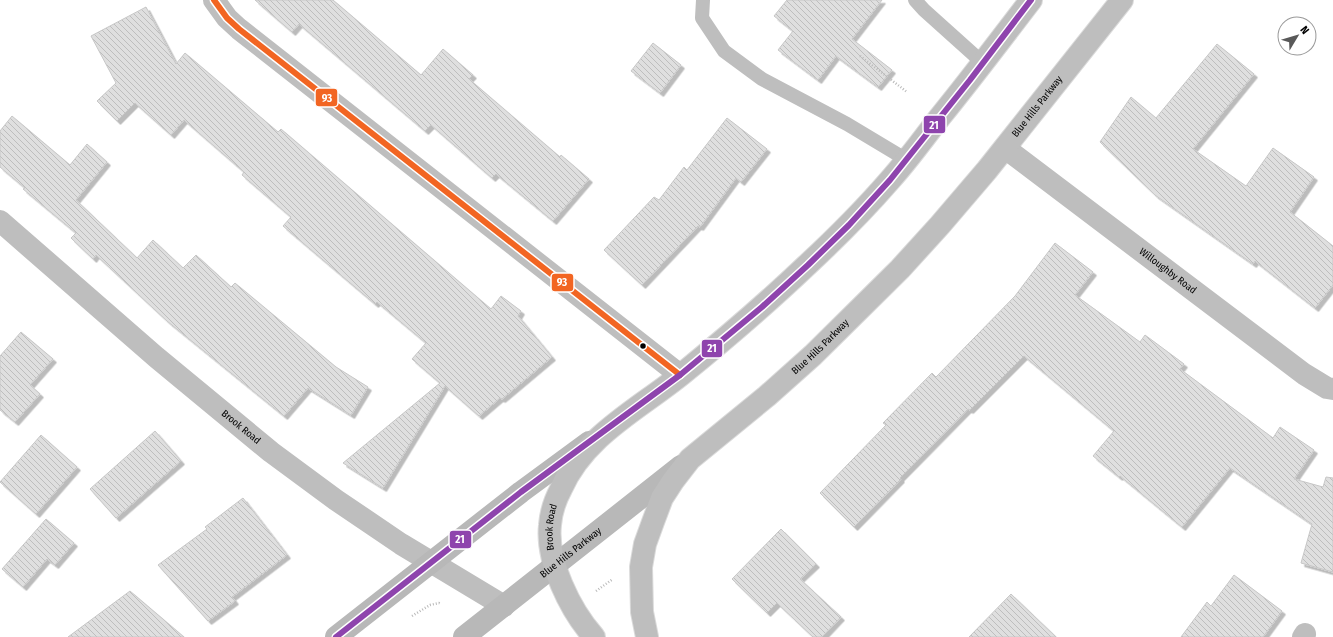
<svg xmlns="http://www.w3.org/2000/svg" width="1333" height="637" viewBox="0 0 1333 637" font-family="'Fira Sans Condensed',sans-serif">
  <defs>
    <pattern id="building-back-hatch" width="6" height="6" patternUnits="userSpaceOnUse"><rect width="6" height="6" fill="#dfdfdf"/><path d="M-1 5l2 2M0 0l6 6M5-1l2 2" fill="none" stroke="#bebebe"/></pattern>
    <filter id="shadow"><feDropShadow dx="3.5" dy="3.5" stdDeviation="0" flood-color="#0004"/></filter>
  </defs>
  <rect width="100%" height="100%" fill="#fff"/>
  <g fill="url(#building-back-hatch)" stroke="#c7c7c7" filter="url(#shadow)">
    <path d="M 255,0 L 333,0 L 421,75 L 443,49 L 473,75 L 469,79 L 560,157 L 561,155 L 589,179 L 553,221 L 496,174 L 492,178 L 431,125 L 425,131 L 299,24 L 292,32 Z"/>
    <path d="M 787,0 L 882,0 L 852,39 L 892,70 L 878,87 L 836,56 L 818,80 L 778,50 L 793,31 L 774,16 Z"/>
    <path d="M 146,7 L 176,64 L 185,53 L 278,132 L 281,129 L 491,309 L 501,296 L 521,311 L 518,316 L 552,357 L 502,399 L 500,398 L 479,416 L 445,386 L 383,488 L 343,463 L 440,383 L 412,359 L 426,343 L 377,302 L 375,304 L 283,226 L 291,217 L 242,175 L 244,172 L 184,120 L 171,135 L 135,103 L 117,121 L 97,101 L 116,83 L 91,36 Z"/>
    <path d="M 653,43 L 681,65 L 660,93 L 631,71 Z"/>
    <path d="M 1217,44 L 1254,74 L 1193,149 L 1246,186 L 1273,148 L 1314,177 L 1290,212 L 1333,246 L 1333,285 L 1315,308 L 1255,261 L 1253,264 L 1155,195 L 1100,142 L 1131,97 L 1156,118 Z"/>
    <path d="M 12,116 L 70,165 L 87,144 L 107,162 L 76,200 L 137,258 L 153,240 L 183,268 L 196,255 L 231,287 L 235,283 L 336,367 L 368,387 L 351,415 L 308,388 L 284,416 L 167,321 L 96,255 L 93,259 L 71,238 L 76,233 L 23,189 L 25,188 L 0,167 L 0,131 Z"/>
    <path d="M 727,118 L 767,149 L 741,182 L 736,178 L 700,227 L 698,226 L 642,285 L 604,250 L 654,197 L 659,200 L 684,167 L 687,170 Z"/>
    <path d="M 1055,243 L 1093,272 L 1075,295 L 1140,342 L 1145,335 L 1184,364 L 1180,369 L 1273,438 L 1280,427 L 1314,450 L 1294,479 L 1323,487 L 1326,477 L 1333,478 L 1333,572 L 1301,563 L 1312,524 L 1230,468 L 1182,527 L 1120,476 L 1119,477 L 1093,456 L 1114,431 L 1024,356 L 970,410 L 968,409 L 900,478 L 901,479 L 854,527 L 820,493 L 886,425 L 883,423 L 932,373 L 936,377 L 1015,296 Z"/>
    <path d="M 21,332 L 53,359 L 30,385 L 40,394 L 15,422 L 0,410 L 0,356 Z"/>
    <path d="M 155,431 L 181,461 L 116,518 L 90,489 Z"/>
    <path d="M 41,435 L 77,467 L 36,514 L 0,482 Z"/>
    <path d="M 243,498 L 287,555 L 232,597 L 235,601 L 208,621 L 158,565 L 207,529 L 205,527 Z"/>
    <path d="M 46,519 L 74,543 L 55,565 L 47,559 L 23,587 L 2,569 Z"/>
    <path d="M 781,529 L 816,564 L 800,579 L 841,617 L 822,637 L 813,637 L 777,603 L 767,613 L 732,579 Z"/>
    <path d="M 1234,575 L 1282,611 L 1263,637 L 1181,637 L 1207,602 L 1211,606 Z"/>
    <path d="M 130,591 L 184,637 L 68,637 L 103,611 Z"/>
    <path d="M 1011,594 L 1056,637 L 969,637 Z"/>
  </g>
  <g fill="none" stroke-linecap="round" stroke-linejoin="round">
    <defs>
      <g id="primary">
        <path id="s4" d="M 594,637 C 570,610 546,561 550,525 C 551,512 555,500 561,489 C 585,435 639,409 682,374 C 725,339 767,303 807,265 C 836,238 864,210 890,180 C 908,160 924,138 940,117 C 971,79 1001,39 1031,0"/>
        <path id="s5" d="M 647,637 L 642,612 L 641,567 L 645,544 L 653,522 L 662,498 L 673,481 L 690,459 L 767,396 L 813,355 L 900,269 L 940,225 L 987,170 L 1122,0"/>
      </g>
    </defs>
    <use href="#primary" stroke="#dbdbdb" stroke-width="24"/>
    <g stroke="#b9b9b9" stroke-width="2.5" stroke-dasharray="1 2" stroke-linecap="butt">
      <path d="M 860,56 L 907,92"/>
      <path d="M 596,591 L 613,579"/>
      <path d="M 412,616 L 430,605 L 439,603 L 441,604"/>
    </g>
    <g stroke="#bebebe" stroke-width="14">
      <path d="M 703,0 L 702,18 L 724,51 L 762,79 L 847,124 L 907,160"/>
      <path d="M 915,0 L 924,10 L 983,63"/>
    </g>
    <g stroke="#bebebe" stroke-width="22">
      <path d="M 214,0 L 227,18 L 239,29 L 680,375"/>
      <path id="s1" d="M 1005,148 L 1304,374 L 1327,388 L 1333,389"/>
      <path id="s2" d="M 0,221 L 156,357 L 271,452 L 336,500 L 401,544 L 504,606"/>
      <path d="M 1303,637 L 1305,634"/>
    </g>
    <g stroke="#b8b8b8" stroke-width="22">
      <path d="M 336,637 L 521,492 L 589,442"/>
      <path id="s3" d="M 464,637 L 681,466"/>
    </g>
    <use href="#primary" stroke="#bebebe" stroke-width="22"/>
    <defs>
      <path id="bus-1" d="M 214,0 L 227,18 L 239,29 L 680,375"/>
      <path id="bus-2" d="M 336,637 L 521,492 L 680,375 L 762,307 L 808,265 L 849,225 L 890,180 L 970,80 L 1031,0"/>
    </defs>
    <use href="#bus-1" stroke="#fff" stroke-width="9"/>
    <use href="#bus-2" stroke="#fff" stroke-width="9"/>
    <use href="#bus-1" stroke="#f26522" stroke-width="6"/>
    <use href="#bus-2" stroke="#8e44ad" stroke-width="6"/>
  </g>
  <circle fill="#000" stroke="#fff" stroke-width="1.5" cx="643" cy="346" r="3.5"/>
  <g text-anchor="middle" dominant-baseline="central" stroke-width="3" stroke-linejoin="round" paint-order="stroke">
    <g font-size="10" fill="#000" stroke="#fff">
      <text stroke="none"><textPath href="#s5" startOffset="687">Blue Hills Parkway</textPath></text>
      <text stroke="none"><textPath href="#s1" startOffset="204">Willoughby Road</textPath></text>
      <text stroke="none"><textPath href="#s5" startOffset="363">Blue Hills Parkway</textPath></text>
      <text stroke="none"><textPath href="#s2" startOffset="317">Brook Road</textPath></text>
      <text stroke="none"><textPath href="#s4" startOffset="121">Brook Road</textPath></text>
      <text stroke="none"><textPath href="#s3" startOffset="136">Blue Hills Parkway</textPath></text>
    </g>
  </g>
  <g stroke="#fff" stroke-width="1.5">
    <rect x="315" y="88" width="23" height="19" rx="4" fill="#f26522"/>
    <rect x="923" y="115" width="23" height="19" rx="4" fill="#8e44ad"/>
    <rect x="551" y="273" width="23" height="19" rx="4" fill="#f26522"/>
    <rect x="701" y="339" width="22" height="19" rx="4" fill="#8e44ad"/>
    <rect x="449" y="530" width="23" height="19" rx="4" fill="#8e44ad"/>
  </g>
  <g font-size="11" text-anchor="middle" font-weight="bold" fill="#fff">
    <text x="327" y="102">93</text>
    <text x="934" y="129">21</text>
    <text x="562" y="286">93</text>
    <text x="712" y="352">21</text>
    <text x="460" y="543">21</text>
  </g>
  <g transform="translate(1297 36) rotate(52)"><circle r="19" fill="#ffffff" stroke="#999999"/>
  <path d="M0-3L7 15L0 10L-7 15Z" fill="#595959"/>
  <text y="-6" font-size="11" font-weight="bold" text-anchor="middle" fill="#000000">N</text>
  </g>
</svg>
